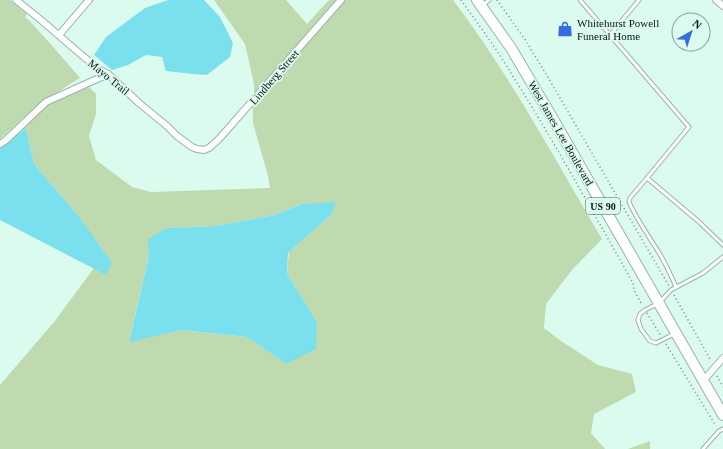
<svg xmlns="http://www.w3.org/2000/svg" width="723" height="449" viewBox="0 0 723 449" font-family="'Times New Roman',serif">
  <rect width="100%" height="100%" fill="#dcfbef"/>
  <g fill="#bfdaae" fill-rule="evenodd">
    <path d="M 0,0 L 10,0 L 27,14 L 25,18 L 28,19 L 55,49 L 80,78 L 67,86 L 55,94 L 43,100 L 0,139 Z"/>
    <path d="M 214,0 L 286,0 L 307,24 L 329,0 L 336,0 L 254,95 L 254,84 L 245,44 Z"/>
    <path d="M 346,0 L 453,0 C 510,75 554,158 602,239 L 572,270 L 546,304 L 544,328 L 561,341 L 598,365 L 632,374 L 636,392 L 594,414 L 591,433 L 605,449 L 0,449 L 0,385 L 54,322 L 94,268 L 106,274 L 81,219 L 34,164 L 26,128 L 18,133 L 48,105 L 89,87 L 96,94 L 96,114 L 89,136 L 96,160 L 132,187 L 151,192 L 270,188 L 268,176 L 253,123 L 253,106 ZM 302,204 L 332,214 L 289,252 L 287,274 L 317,322 L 286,364 L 247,337 L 180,330 L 129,341 L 149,256 L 167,228 L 215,226 L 275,215 Z"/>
    <path d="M 650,441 L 650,449 L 628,449 Z"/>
  </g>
  <g fill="#7be0ee">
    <path d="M 168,0 L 204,0 L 220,17 L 233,43 L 230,57 L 207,75 L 193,74 L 166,71 L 162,57 L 146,55 L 128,65 L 112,70 L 94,55 L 106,37 L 145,8 Z"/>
    <path d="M 26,128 L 34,164 L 81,219 L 112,263 L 106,275 L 0,220 L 0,148 Z"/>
    <path d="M 336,202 L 332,214 L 288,253 L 287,274 L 317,322 L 316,349 L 286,364 L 247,337 L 181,330 L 129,342 L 149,256 L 148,239 L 167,228 L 215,226 L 275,215 L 302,204 Z"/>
  </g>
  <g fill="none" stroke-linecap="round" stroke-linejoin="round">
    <defs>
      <g id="lane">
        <path d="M 580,0 L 689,127 L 647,178 L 698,221 L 723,245"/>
        <path d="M 483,5 L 489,0"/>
        <path d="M 610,35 L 639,0"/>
        <path d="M 647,178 L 630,198 L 629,202 C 636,218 646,232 656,248 C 664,260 670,273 676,287"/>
        <path d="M 674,334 L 656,343 L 650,341 L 641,329 L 638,320 L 640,314 L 645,310 L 659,303 L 671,290 L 703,273 L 723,257"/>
        <path d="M 703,449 L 719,431 L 723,429"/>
      </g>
      <g id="street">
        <path d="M 16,0 L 41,20 L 78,52 L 100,70 L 108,74 L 139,103 L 167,126 L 177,136 L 192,147 L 197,149 L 204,150 L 209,148 L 219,139 L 341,0"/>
        <path d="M 716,0 L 723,6"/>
        <path d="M 59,35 L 89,0"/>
        <path d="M 0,144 L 6,140 L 46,102 L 108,74"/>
        <path d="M 703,381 L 723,358"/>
      </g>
      <path id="primary" d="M 477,0 L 511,48 L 553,119 L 723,415"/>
    </defs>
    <use href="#lane" stroke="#97b4a9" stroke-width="5"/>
    <use href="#street" stroke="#97b4a9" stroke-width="8"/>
    <use href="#primary" stroke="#97b4a9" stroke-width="12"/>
    <g stroke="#72867f" stroke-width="1.5" stroke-dasharray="1 3" stroke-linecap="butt">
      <path d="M 461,0 C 479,25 498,51 514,78 C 556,145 594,214 633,283 L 634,290 L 642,305"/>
      <path d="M 497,0 L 524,38 L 549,79 L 669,286"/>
      <path d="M 674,295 L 711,361"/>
      <path d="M 647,313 L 661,336"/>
      <path d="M 666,344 L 716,426"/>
      <path d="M 717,376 L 723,387"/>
    </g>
    <use href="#lane" stroke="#fff" stroke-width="3"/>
    <use href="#street" stroke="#fff" stroke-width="6"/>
    <use href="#primary" stroke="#fff" stroke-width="10"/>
  </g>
  <defs>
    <symbol id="shop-bare" viewBox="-9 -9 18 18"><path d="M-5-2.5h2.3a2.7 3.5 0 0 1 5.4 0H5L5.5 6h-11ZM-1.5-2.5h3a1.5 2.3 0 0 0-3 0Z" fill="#346edc" stroke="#dcfbef" stroke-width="2.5" paint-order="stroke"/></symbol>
  </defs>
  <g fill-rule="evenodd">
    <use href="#shop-bare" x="554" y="18" width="22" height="22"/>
  </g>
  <g text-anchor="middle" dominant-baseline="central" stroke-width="3.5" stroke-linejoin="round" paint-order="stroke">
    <rect fill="#dcfbef" stroke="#485953" stroke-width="1" x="586" y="198" width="34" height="16" rx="3"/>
    <g font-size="10" font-weight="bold" fill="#091310">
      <text x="603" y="206">US 90</text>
    </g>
    <g font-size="11" fill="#091310" stroke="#dcfbef" text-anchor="start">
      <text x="577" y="23">Whitehurst Powell<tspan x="577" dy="13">Funeral Home</tspan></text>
    </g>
    <g font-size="11" fill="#091310" stroke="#dcfbef">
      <text transform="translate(109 77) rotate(39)">Mayo Trail</text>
      <text transform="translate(274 77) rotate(-49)">Lindberg Street</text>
      <text transform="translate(561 133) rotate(60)">West James Lee Boulevard</text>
    </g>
  </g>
  <g transform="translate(691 32) rotate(39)"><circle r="19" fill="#dcfbef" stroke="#889e96"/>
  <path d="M0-3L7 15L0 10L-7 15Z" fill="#346edc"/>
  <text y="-6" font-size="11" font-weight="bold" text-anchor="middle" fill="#091310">N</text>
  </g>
</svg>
